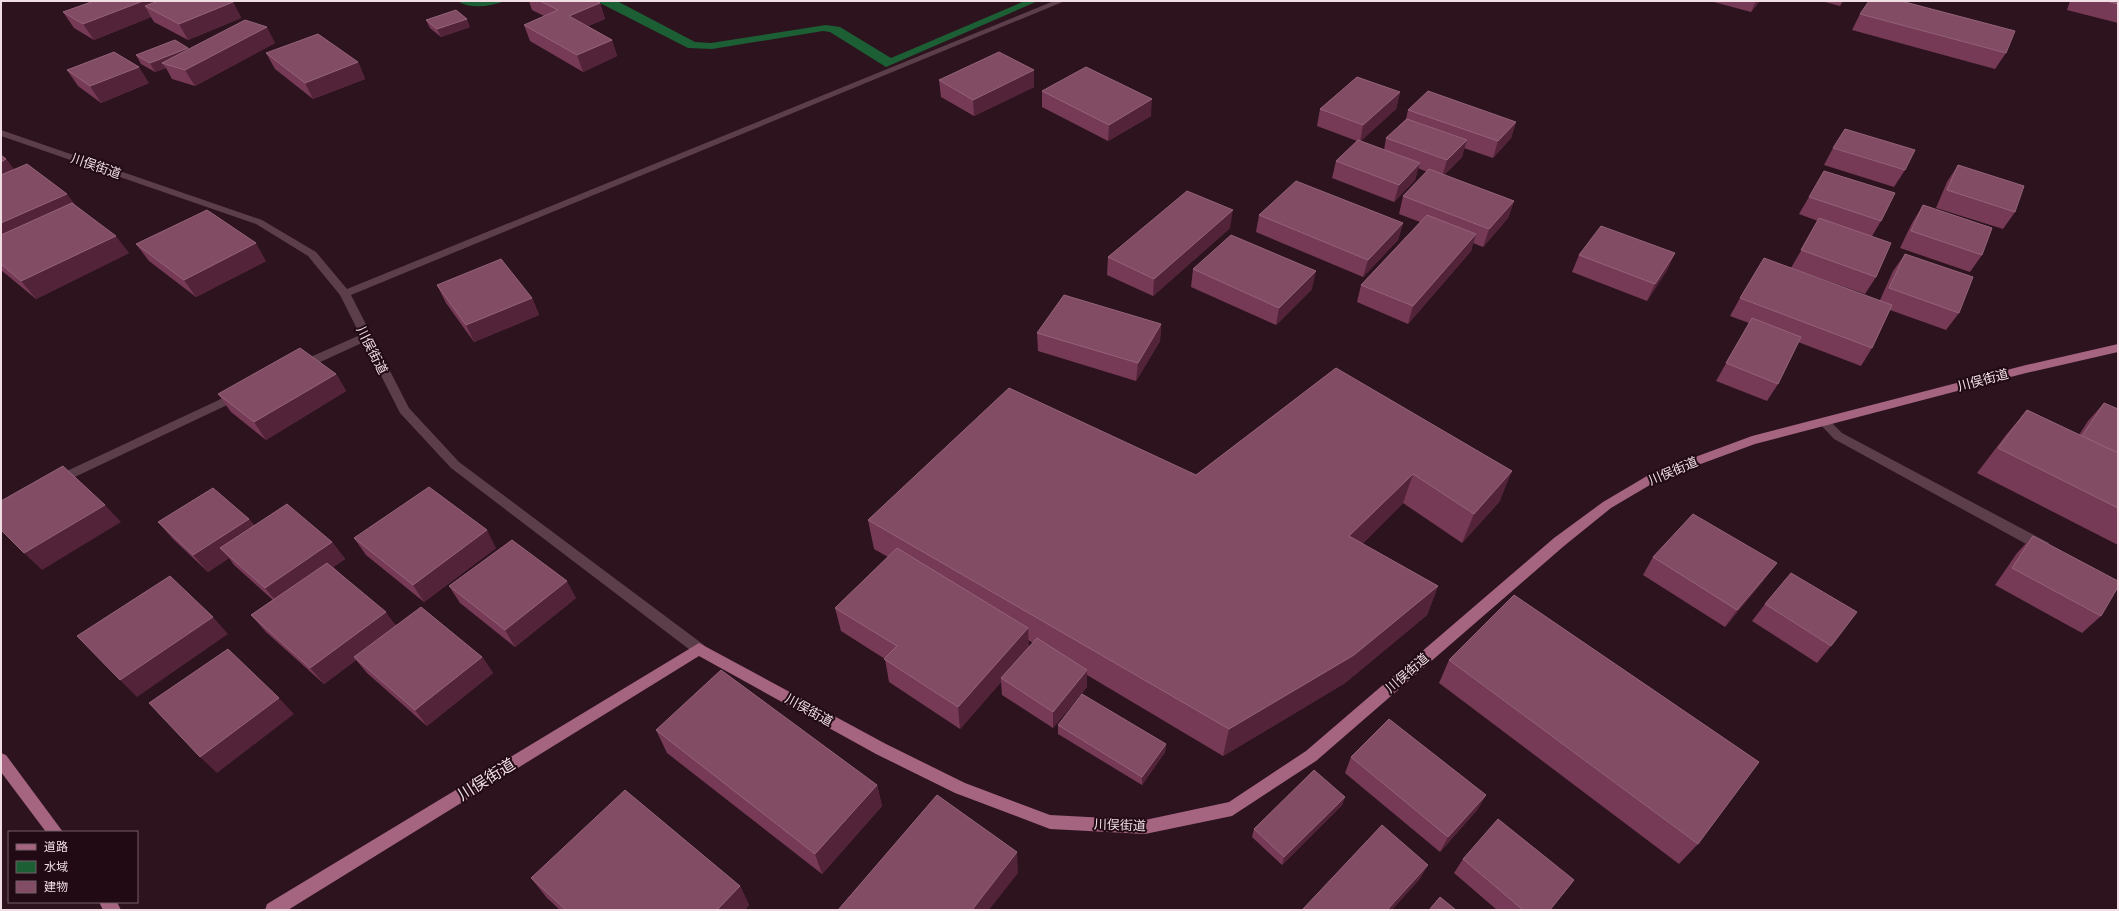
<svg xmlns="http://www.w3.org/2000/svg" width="2119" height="911" viewBox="0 0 2119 911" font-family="'Archivo Narrow','Noto Sans JP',sans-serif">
  <rect width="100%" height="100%" fill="#2c131e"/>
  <g fill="#1c5f35">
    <path d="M 457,1 L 506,1 C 489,6 473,10 457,1 Z"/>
    <path d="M 596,1 L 617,1 L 695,42 L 711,43 L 826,25 L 840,27 L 891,58 L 1025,1 L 1038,1 L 886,67 L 830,32 L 823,31 L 712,49 L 688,48 Z"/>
  </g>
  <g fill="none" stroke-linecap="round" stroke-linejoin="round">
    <g fill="#5b3e49" fill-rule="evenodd">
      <path d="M 1054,1 L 1065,1 L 351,295 L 409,408 L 459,462 L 704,645 L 706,649 L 704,653 L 699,655 L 694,653 L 451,468 L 400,413 L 364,342 L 305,369 L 297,369 L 295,366 L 297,363 L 360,335 L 340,295 L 308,256 L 256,224 L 1,136 L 1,130 L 262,220 L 316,252 L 347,289 Z"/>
      <path d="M 238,391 L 244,395 L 242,398 L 62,483 L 54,483 L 52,480 L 54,477 Z"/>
      <path d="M 1824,418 L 1828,419 L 1842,433 L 2049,543 L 2050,547 L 2049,551 L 2039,551 L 1834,439 L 1818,422 Z"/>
    </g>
    <g fill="#a56480" fill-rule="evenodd">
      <path d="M 2118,344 L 2118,352 L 2026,373 L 1755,444 L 1660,479 L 1611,508 L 1564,546 L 1316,761 L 1232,816 L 1145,834 L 1050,829 L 955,793 L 876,754 L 699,656 L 288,910 L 265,910 L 267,904 L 699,643 L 886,744 L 965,783 L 1050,815 L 1145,820 L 1229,802 L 1306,751 L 1554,538 L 1603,502 L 1652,473 L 1752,436 L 2026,365 Z"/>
      <path d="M 1,753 L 6,755 L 63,832 L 46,832 L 1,772 Z"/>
      <path d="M 99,902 L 117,902 L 121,910 L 103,910 Z"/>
    </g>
  </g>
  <g fill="#763a56" fill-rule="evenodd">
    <path d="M 94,1 L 155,1 L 156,2 L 233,2 L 241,18 L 188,40 L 154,22 L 151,17 L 94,40 L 74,28 L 63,12 Z"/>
    <path d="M 529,1 L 596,1 L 600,3 L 605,19 L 588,26 L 612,40 L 617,56 L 583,72 L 530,41 L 524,25 L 544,16 L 532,10 Z"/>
    <path d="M 1710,1 L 1760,1 L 1751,12 Z"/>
    <path d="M 1821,1 L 1843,1 L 1840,6 Z"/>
    <path d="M 2070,1 L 2118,1 L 2118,23 L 2067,10 Z"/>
    <path d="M 1860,14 L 2006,53 L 1995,69 L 1852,30 Z"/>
    <path d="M 426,20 L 470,27 L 441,37 L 430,28 Z"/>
    <path d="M 275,43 L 195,86 L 172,79 L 166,68 L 155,72 L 141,64 L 136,55 L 188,48 L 189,49 Z"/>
    <path d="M 266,53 L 358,62 L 365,79 L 313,99 L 275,69 Z"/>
    <path d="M 67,70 L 149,83 L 101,103 L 78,86 Z"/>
    <path d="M 939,80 L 1034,87 L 974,116 L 941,97 Z"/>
    <path d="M 1042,91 L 1151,116 L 1108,141 L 1042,107 Z"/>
    <path d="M 1400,92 L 1396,109 L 1360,141 L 1384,150 L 1386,138 L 1406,119 L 1408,110 L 1516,122 L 1511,138 L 1493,158 L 1464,148 L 1462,157 L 1444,175 L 1514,201 L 1508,218 L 1483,247 L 1473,243 L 1471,251 L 1408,324 L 1357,302 L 1361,285 L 1420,222 L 1399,214 L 1403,196 L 1427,172 L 1418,168 L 1415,180 L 1394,202 L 1332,178 L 1336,161 L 1357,141 L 1317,126 L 1320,109 Z"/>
    <path d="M 1833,148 L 1905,170 L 1894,187 L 1824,165 Z"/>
    <path d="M 1,155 L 6,159 L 14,170 L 76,206 L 129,253 L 36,299 L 1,270 Z"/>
    <path d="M 1958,165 L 2015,212 L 2003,229 L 1936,208 L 1947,182 Z"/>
    <path d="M 1809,197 L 1881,221 L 1872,236 L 1876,277 L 1865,294 L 1791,268 L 1818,221 L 1799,214 Z"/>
    <path d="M 1923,205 L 1982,255 L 1970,272 L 1900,248 L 1912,223 Z"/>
    <path d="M 1259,215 L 1403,223 L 1398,240 L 1363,277 L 1256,232 Z"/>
    <path d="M 1230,228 L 1153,296 L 1107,275 L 1108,257 Z"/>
    <path d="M 136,244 L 266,261 L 196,297 L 149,261 Z"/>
    <path d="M 1675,253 L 1667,270 L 1647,301 L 1572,272 L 1579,255 Z"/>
    <path d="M 1905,254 L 1959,313 L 1946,330 L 1890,310 L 1872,348 L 1861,366 L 1798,342 L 1778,384 L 1767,401 L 1716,381 L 1749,323 L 1730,316 L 1740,298 L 1880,300 L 1893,271 Z"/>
    <path d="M 1193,269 L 1312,289 L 1276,325 L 1191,287 Z"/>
    <path d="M 437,285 L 532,298 L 539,315 L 474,342 L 446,303 Z"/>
    <path d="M 1161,324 L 1160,341 L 1136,381 L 1038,351 L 1037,333 Z"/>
    <path d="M 1336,368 L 1500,501 L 1462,543 L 1403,503 L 1362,544 L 1438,586 L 1427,615 L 1345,683 L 1223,756 L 1087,675 L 1087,687 L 1053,728 L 1002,695 L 1001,682 L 960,729 L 889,682 L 885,659 L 841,631 L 835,608 L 888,557 L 874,549 L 868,520 L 1196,475 ZM 1028,640 L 1033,643 L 1029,648 Z"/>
    <path d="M 336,374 L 346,391 L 266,440 L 231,412 L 218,394 Z"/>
    <path d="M 2104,403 L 2118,409 L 2118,545 L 1977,473 L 2006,435 L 2027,410 L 2079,435 L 2088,421 Z"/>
    <path d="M 249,519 L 254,525 L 332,542 L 345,559 L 333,567 L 396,625 L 482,657 L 493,673 L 427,726 L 367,673 L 356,660 L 324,684 L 266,632 L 251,615 L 273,600 L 234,565 L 229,558 L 208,572 L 173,539 L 158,522 Z"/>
    <path d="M 2033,536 L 2101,616 L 2082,633 L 1995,585 L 2017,553 Z"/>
    <path d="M 354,538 L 496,548 L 424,602 L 366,555 Z"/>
    <path d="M 1653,557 L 1764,580 L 1725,627 L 1643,575 Z"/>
    <path d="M 449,586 L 576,598 L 515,647 L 460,603 Z"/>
    <path d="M 1765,604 L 1831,646 L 1817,663 L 1752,621 Z"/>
    <path d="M 1449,660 L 1698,844 L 1679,864 L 1439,683 Z"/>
    <path d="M 1058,725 L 1166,744 L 1165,752 L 1142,785 L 1058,734 Z"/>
    <path d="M 656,730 L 877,785 L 882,806 L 822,874 L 667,753 Z"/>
    <path d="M 1351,757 L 1486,795 L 1477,810 L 1440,852 L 1345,773 Z"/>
    <path d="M 1345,797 L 1342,805 L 1282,865 L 1252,837 L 1254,829 Z"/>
    <path d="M 1463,859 L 1551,910 L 1497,910 L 1454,873 Z"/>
    <path d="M 531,878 L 740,886 L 749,905 L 745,910 L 560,910 L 547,898 Z"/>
  </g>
  <g fill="#532339">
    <path d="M 143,1 L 155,1 L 162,13 L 145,6 L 151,17 L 94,40 L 83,24 Z"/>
    <path d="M 1756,1 L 1760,1 L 1751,12 Z"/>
    <path d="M 233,2 L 241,18 L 188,40 L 179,24 Z"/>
    <path d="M 600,3 L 605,19 L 574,32 L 569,16 Z"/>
    <path d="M 467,19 L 470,27 L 441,37 L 437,29 Z"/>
    <path d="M 267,27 L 275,43 L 195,86 L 185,70 Z"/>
    <path d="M 612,40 L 617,56 L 583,72 L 577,55 Z"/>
    <path d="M 188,48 L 193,57 L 162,63 L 166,68 L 155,72 L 150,63 Z"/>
    <path d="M 358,62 L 365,79 L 313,99 L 305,83 Z"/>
    <path d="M 139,67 L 149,83 L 101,103 L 90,86 Z"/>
    <path d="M 1034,70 L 1034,87 L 974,116 L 973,100 Z"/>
    <path d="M 1400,92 L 1396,109 L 1360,142 L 1363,125 Z"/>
    <path d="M 1152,99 L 1151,116 L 1108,141 L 1109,125 Z"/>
    <path d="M 1516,122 L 1511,138 L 1493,158 L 1498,141 Z"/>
    <path d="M 1467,140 L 1462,157 L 1442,177 L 1447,160 Z"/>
    <path d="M 6,159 L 19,176 L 1,184 L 1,162 Z"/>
    <path d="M 1420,163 L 1415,180 L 1394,202 L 1399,185 Z"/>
    <path d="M 67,194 L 80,211 L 1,247 L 1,223 Z"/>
    <path d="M 1514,201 L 1508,218 L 1483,247 L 1489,229 Z"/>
    <path d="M 1233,210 L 1230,228 L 1153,296 L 1154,279 Z"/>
    <path d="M 1403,223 L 1398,240 L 1363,277 L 1368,260 Z"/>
    <path d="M 1476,234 L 1471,251 L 1408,324 L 1413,306 Z"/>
    <path d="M 116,236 L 129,253 L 36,299 L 21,281 Z"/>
    <path d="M 256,243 L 266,261 L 196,297 L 184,280 Z"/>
    <path d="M 1675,253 L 1667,270 L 1647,301 L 1655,284 Z"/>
    <path d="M 1316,271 L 1312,289 L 1276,325 L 1279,308 Z"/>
    <path d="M 532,298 L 539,315 L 474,342 L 466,325 Z"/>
    <path d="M 1161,324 L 1160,341 L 1136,381 L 1138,363 Z"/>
    <path d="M 336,374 L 346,391 L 266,440 L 254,422 Z"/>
    <path d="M 1512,471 L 1500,501 L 1462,543 L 1474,514 Z"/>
    <path d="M 1413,474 L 1403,503 L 1340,565 L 1349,536 Z"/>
    <path d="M 105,505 L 121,522 L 42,570 L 24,553 Z"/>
    <path d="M 249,519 L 263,536 L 220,548 L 229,558 L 208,572 L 193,555 Z"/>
    <path d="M 487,530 L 496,548 L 424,602 L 413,585 Z"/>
    <path d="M 332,542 L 345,559 L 279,605 L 265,588 Z"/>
    <path d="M 1777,563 L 1764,580 L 1725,627 L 1737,610 Z"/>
    <path d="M 567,581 L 576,598 L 515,647 L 505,630 Z"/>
    <path d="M 1438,586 L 1427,615 L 1345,683 L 1223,756 L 1229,729 Z"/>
    <path d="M 386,612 L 398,629 L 354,657 L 356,660 L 324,684 L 310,668 Z"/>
    <path d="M 213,617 L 228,634 L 137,697 L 120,680 Z"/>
    <path d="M 1028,628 L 1029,651 L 1001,678 L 1001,682 L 960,729 L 958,707 Z"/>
    <path d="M 482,657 L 493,673 L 427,726 L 415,710 Z"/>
    <path d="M 1087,670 L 1087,687 L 1053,728 L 1053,712 Z"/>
    <path d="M 279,698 L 294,714 L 217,773 L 200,757 Z"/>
    <path d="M 1166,744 L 1165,752 L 1142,785 L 1142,777 Z"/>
    <path d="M 877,785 L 882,806 L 822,874 L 815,854 Z"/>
    <path d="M 1486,795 L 1477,810 L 1440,852 L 1448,837 Z"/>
    <path d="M 1345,797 L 1342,805 L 1282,865 L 1284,857 Z"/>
    <path d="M 1017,852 L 1018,873 L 989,910 L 972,910 Z"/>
    <path d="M 1428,865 L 1420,879 L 1392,910 L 1387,910 Z"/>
    <path d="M 740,886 L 749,905 L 745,910 L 717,910 Z"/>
  </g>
  <g fill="#834c65" stroke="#946379">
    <path d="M 94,1 L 143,1 L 83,24 L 63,12 Z"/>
    <path d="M 158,1 L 230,1 L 233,2 L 179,24 L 145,6 Z"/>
    <path d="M 540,1 L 596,1 L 600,3 L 569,16 L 612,40 L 577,55 L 524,25 L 558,10 Z"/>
    <path d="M 1869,1 L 1901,1 L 2015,31 L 2006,53 L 1860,14 Z"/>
    <path d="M 2106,1 L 2118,1 L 2118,4 Z"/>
    <path d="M 456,10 L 467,19 L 437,29 L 426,20 Z"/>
    <path d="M 245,20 L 267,27 L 185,70 L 162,63 Z"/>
    <path d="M 318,34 L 358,62 L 305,83 L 266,53 Z"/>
    <path d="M 175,40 L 188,48 L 150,63 L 136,55 Z"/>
    <path d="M 114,52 L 139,67 L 90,86 L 67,70 Z"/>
    <path d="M 999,52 L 1034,70 L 973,100 L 939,80 Z"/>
    <path d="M 1086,67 L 1152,99 L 1109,125 L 1042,91 Z"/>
    <path d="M 1357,77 L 1400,92 L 1363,125 L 1320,109 Z"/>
    <path d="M 1428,91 L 1516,122 L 1498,141 L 1408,110 Z"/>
    <path d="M 1407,119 L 1467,140 L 1447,160 L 1386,138 Z"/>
    <path d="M 1845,129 L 1915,150 L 1905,170 L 1833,148 Z"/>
    <path d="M 1358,140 L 1420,163 L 1399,185 L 1336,161 Z"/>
    <path d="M 1,155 L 6,159 L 1,162 Z"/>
    <path d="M 27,164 L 67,194 L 1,223 L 1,175 Z"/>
    <path d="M 1958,165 L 2024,186 L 2015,212 L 1947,190 Z"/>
    <path d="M 1429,169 L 1514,201 L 1489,229 L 1403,196 Z"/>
    <path d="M 1824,171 L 1895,193 L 1881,221 L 1809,197 Z"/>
    <path d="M 1296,181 L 1403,223 L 1368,260 L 1259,215 Z"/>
    <path d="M 1187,191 L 1233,210 L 1154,279 L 1108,257 Z"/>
    <path d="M 72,203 L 116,236 L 21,281 L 1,264 L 1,235 Z"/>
    <path d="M 1923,205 L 1992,228 L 1982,255 L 1911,231 Z"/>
    <path d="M 207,210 L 256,243 L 184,280 L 136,244 Z"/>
    <path d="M 1427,215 L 1476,234 L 1413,306 L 1361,285 Z"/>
    <path d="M 1819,218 L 1891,243 L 1876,277 L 1801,250 Z"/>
    <path d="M 1601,226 L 1675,253 L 1655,284 L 1579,255 Z"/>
    <path d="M 1231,235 L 1316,271 L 1279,308 L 1193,269 Z"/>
    <path d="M 1905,254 L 1973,277 L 1959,313 L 1889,288 Z"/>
    <path d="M 1764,258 L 1892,305 L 1872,348 L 1740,298 Z"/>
    <path d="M 501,259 L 532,298 L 466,325 L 437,285 Z"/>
    <path d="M 1064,295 L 1161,324 L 1138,363 L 1037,333 Z"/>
    <path d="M 1752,318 L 1801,337 L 1778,384 L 1726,363 Z"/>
    <path d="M 300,348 L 336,374 L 254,422 L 218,394 Z"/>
    <path d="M 1336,368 L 1512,471 L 1474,514 L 1413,474 L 1349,536 L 1438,586 L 1354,655 L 1229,729 L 868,520 L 1009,388 L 1196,475 Z"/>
    <path d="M 2104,403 L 2118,409 L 2118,453 L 2082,436 Z"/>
    <path d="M 2027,410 L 2118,453 L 2118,508 L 1998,448 Z"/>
    <path d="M 63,466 L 105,505 L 24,553 L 1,530 L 1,501 Z"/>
    <path d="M 429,487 L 487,530 L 413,585 L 354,538 Z"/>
    <path d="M 213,488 L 249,519 L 193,555 L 158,522 Z"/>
    <path d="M 287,504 L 332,542 L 265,588 L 220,548 Z"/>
    <path d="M 1693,514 L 1777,563 L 1737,610 L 1653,557 Z"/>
    <path d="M 2033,536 L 2118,581 L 2118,587 L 2101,616 L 2012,568 Z"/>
    <path d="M 512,540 L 567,581 L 505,630 L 449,586 Z"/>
    <path d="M 897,548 L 1028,628 L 958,707 L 884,659 L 897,646 L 835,608 Z"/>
    <path d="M 327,563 L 386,612 L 310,668 L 251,615 Z"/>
    <path d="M 1791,573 L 1857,612 L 1831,646 L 1765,604 Z"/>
    <path d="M 170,576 L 213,617 L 120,680 L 77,636 Z"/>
    <path d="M 1514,595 L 1759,762 L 1698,844 L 1449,660 Z"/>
    <path d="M 421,607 L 482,657 L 415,710 L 354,657 Z"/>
    <path d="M 1037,638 L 1087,670 L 1053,712 L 1001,678 Z"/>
    <path d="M 228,649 L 279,698 L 200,757 L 149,703 Z"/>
    <path d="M 721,670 L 877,785 L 815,854 L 656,730 Z"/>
    <path d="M 1082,694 L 1166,744 L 1142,777 L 1058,725 Z"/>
    <path d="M 1389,719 L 1486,795 L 1448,837 L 1351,757 Z"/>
    <path d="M 1314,770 L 1345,797 L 1284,857 L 1254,829 Z"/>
    <path d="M 625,790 L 740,886 L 717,910 L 566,910 L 531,878 Z"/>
    <path d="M 937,795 L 1017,852 L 972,910 L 838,910 Z"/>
    <path d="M 1498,819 L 1574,880 L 1550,910 L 1523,910 L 1463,859 Z"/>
    <path d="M 1382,825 L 1428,865 L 1387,910 L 1302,910 Z"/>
    <path d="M 1440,897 L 1456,910 L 1429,910 Z"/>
  </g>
  <g text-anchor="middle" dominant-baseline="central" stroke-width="4" stroke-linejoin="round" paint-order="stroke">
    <g font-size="13" fill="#f0dee4" stroke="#220a15">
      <text transform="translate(96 166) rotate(19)">川俣街道</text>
      <text transform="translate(372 350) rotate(63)">川俣街道</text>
      <text transform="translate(1983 380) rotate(-15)">川俣街道</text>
      <text transform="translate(1673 471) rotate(-23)">川俣街道</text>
      <text transform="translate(1407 673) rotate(-41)">川俣街道</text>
      <text transform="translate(809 710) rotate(29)">川俣街道</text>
      <text transform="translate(1120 825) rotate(2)">川俣街道</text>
    </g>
    <g font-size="16" fill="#f0dee4" stroke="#220a15">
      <text transform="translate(486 779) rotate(-32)">川俣街道</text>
    </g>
  </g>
  <rect width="2119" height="911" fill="none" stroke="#f0dee4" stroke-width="4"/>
  <rect x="8" y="831" width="130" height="72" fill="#220a15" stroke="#745f68"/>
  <rect x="16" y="844" width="20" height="6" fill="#a56480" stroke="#745f68"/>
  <text x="44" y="851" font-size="12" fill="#f0dee4">道路</text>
  <rect x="16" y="861" width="20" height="12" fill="#1c5f35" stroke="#745f68"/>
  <text x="44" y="871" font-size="12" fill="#f0dee4">水域</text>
  <rect x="16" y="881" width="20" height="12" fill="#834c65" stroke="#745f68"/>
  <text x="44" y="891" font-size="12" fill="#f0dee4">建物</text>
</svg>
